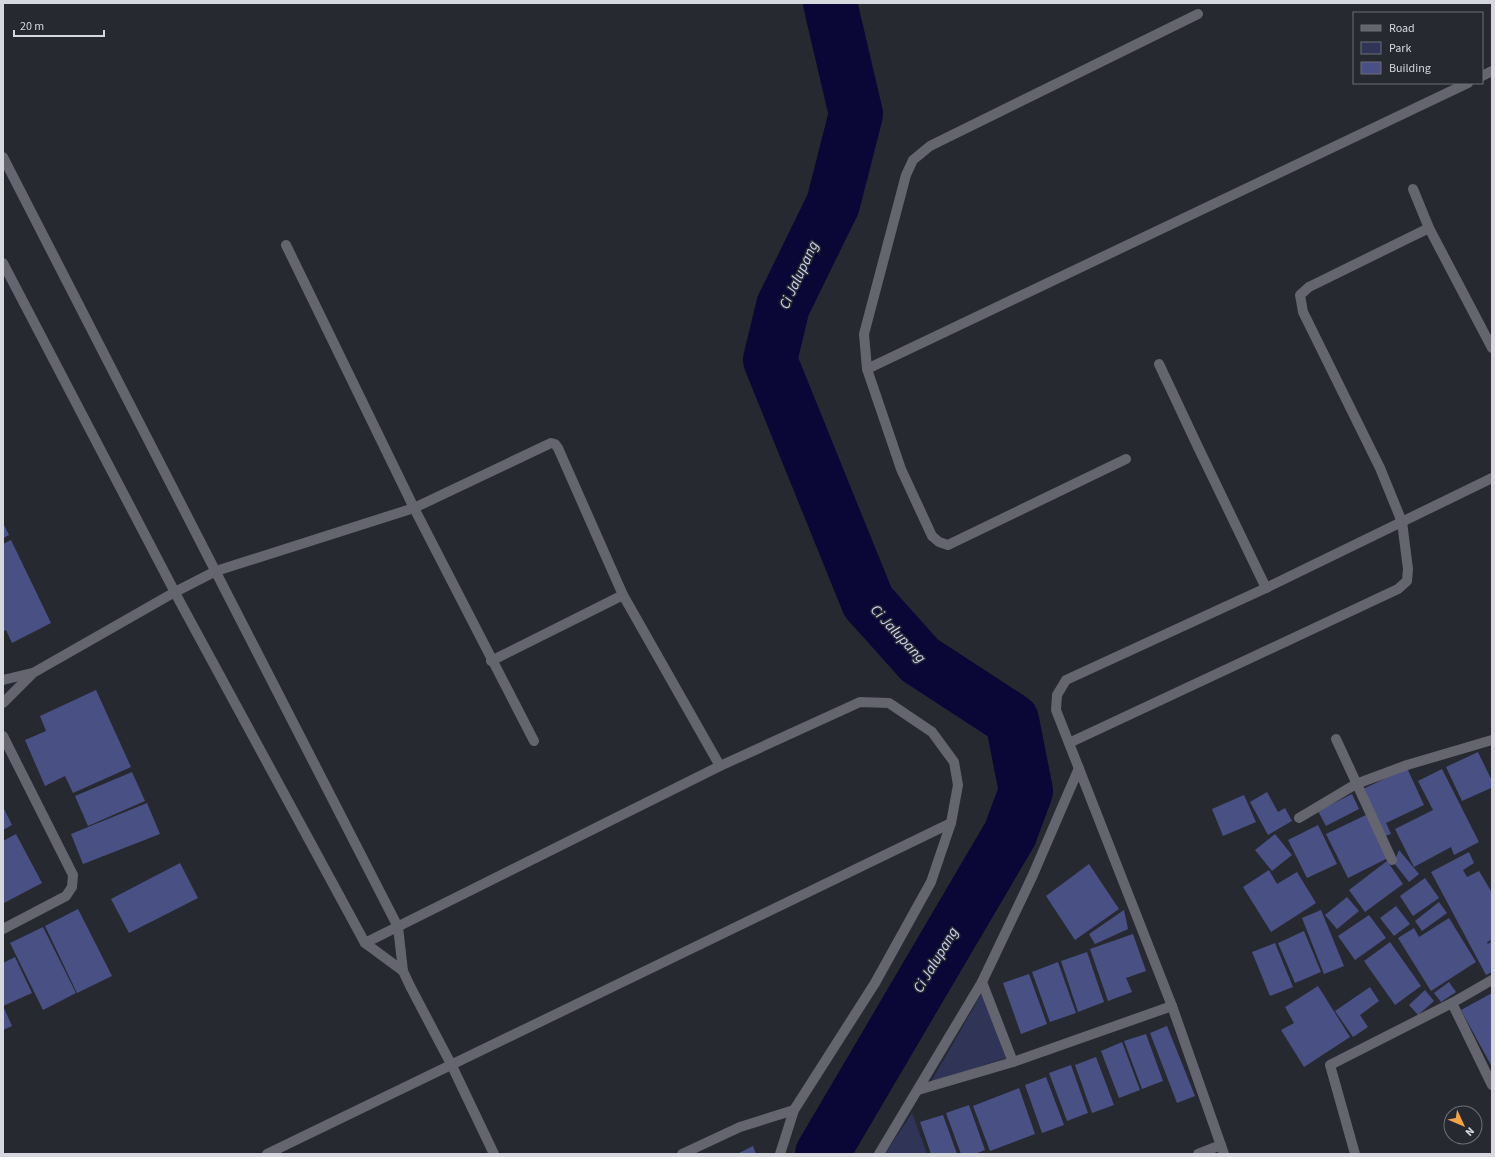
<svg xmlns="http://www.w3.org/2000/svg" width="1495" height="1157" viewBox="0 0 1495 1157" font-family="'Source Sans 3',sans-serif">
  <rect width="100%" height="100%" fill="#272931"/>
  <g fill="#303558">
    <path d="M 982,993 L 1006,1058 L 931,1082 Z"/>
    <path d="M 912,1113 L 927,1154 L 885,1154 Z"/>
  </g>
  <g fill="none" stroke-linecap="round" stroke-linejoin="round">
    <path stroke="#0a0635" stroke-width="54" d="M 822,1154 L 1010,834 L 1026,791 L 1012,720 L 920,660 L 868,602 L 770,360 L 783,306 L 833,204 L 856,114 L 830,3"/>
  </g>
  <g fill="#495084">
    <path d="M 3,523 L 9,535 L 3,538 Z"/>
    <path d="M 11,540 L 51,623 L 12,643 L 6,630 L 3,632 L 3,544 Z"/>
    <path d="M 96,690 L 131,767 L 73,793 L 65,776 L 45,786 L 25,740 L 46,731 L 40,716 Z"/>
    <path d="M 1478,752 L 1492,781 L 1492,790 L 1491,788 L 1462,801 L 1446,767 Z"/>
    <path d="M 1407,768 L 1424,805 L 1386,823 L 1391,834 L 1385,836 L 1363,789 Z"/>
    <path d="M 1442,769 L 1479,842 L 1454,855 L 1451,847 L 1414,867 L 1395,829 L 1433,810 L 1418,781 Z"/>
    <path d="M 132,772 L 145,801 L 88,826 L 75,796 Z"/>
    <path d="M 1267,792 L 1278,812 L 1285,808 L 1292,821 L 1268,835 L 1250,802 Z"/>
    <path d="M 1352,794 L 1359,809 L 1326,826 L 1318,811 Z"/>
    <path d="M 1244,795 L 1256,822 L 1223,836 L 1212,809 Z"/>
    <path d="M 147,803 L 160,834 L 83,864 L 71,834 Z"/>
    <path d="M 3,807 L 12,825 L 3,830 Z"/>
    <path d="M 1366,815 L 1388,858 L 1348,878 L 1326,834 Z"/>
    <path d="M 1318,825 L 1337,864 L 1307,878 L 1288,840 Z"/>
    <path d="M 16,834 L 42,883 L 4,903 L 3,901 L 3,841 Z"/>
    <path d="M 1275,834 L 1292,855 L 1272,871 L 1255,850 Z"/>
    <path d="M 1399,850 L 1419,874 L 1409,882 L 1394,863 Z"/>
    <path d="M 1469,852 L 1474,863 L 1463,870 L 1467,877 L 1479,871 L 1491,891 L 1492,891 L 1492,940 L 1487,942 L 1488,944 L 1492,941 L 1492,972 L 1486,975 L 1431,872 Z"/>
    <path d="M 1387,861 L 1403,884 L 1365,912 L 1349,890 Z"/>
    <path d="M 180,863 L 198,898 L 129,933 L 111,899 Z"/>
    <path d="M 1089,864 L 1119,909 L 1075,940 L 1046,896 Z"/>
    <path d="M 1269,870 L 1277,884 L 1297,872 L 1316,903 L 1271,932 L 1243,887 Z"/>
    <path d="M 1425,878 L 1439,898 L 1413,916 L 1400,896 Z"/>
    <path d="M 1347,897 L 1359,911 L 1337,929 L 1325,915 Z"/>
    <path d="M 1439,902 L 1447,913 L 1422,931 L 1415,921 Z"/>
    <path d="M 1396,906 L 1410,924 L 1394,936 L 1380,918 Z"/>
    <path d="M 78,909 L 112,976 L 77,993 L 45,926 Z"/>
    <path d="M 1124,910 L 1128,929 L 1095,944 L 1089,934 Z"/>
    <path d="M 1321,910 L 1344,966 L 1324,974 L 1302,918 Z"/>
    <path d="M 1369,915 L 1386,938 L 1355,960 L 1338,936 Z"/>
    <path d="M 1449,918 L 1476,962 L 1431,991 L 1398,938 L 1414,928 L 1419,937 Z"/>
    <path d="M 43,927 L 76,993 L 43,1010 L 10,943 Z"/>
    <path d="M 1304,931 L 1321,972 L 1295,983 L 1278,943 Z"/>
    <path d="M 1133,934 L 1146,971 L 1126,978 L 1132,992 L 1108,1001 L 1090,949 Z"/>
    <path d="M 1390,942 L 1421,986 L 1395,1005 L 1364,961 Z"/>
    <path d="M 1275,943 L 1293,987 L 1270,996 L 1252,952 Z"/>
    <path d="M 1087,952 L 1104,1002 L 1078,1012 L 1061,961 Z"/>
    <path d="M 15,957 L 32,993 L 3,1006 L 3,963 Z"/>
    <path d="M 1058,962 L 1076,1013 L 1050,1022 L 1032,972 Z"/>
    <path d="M 1029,974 L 1047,1024 L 1021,1034 L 1003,983 Z"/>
    <path d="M 1449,982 L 1456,992 L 1441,1002 L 1434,993 Z"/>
    <path d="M 1318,986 L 1350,1037 L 1304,1067 L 1281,1030 L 1294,1023 L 1285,1007 Z"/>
    <path d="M 1370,987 L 1379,1001 L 1360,1015 L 1368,1027 L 1353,1037 L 1335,1011 Z"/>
    <path d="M 1425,990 L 1434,1001 L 1418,1015 L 1409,1005 Z"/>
    <path d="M 1492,993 L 1492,1067 L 1461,1010 Z"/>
    <path d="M 3,1006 L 12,1026 L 3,1030 Z"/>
    <path d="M 1167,1026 L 1195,1096 L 1177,1103 L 1150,1033 Z"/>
    <path d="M 1146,1034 L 1163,1081 L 1142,1089 L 1124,1041 Z"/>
    <path d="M 1122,1042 L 1140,1090 L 1119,1098 L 1101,1051 Z"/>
    <path d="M 1096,1057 L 1114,1105 L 1092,1113 L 1075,1065 Z"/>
    <path d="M 1071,1065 L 1088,1113 L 1067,1121 L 1049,1073 Z"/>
    <path d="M 1046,1077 L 1064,1125 L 1042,1133 L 1025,1085 Z"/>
    <path d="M 1019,1088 L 1035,1134 L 990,1151 L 973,1106 Z"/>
    <path d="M 969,1105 L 985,1150 L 975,1154 L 961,1154 L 946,1113 Z"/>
    <path d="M 943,1115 L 957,1154 L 931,1154 L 920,1122 Z"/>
    <path d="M 753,1146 L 756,1154 L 737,1154 Z"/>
  </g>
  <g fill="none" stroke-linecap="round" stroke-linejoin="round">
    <g stroke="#64656f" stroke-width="10">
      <path d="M 1482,76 L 1492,71"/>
      <path d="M 3,157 L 398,927 L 403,971 L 410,986 L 452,1066 L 494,1154"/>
      <path d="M 1413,189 L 1429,228"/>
      <path d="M 286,245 L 414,508 L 534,741"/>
      <path d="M 3,263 L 180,602 L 365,943 L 403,971"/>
      <path d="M 1159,364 L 1198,447 L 1266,588"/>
      <path d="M 867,369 L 864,334 L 906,175 L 913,160 L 930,146 L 1198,14"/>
      <path d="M 1126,459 L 948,545 L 939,542 L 932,536 L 901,469 L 867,369 L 1468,83"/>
      <path d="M 491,661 L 623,595"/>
      <path d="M 3,680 L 32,673"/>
      <path d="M 3,703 L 33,673 L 175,592 L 216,571 L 414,508 L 551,443 L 555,444 L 558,448 L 623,595 L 720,766"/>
      <path d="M 3,736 L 73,875 L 72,887 L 66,896 L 3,929"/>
      <path d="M 1336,739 L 1392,860"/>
      <path d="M 1069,743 L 1398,589 L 1407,581 L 1408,569 L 1402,522 L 1380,468 L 1303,312 L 1300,295 L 1309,287 L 1429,228 L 1492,348"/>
      <path d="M 1299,818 L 1356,784 L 1407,765 L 1492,740"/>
      <path d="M 365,943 L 720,766 L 860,702 L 889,703 L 932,732 L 954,762 L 958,785 L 951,823 L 931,882 L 875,983 L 794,1110 L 780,1154"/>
      <path d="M 1492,980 L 1452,1003 L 1492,1085"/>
      <path d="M 982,982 L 1013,1062"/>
      <path d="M 918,1090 L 1013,1062 L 1172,1006"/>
      <path d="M 267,1154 L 951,823"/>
      <path d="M 682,1154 L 740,1127 L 794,1110"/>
      <path d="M 879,1154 L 982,982 L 1032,877 L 1079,768"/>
      <path d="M 1198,1154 L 1221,1145"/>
      <path d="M 1224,1154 L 1172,1006 L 1056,710 L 1057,695 L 1066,680 L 1266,588 L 1492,478"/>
      <path d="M 1355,1154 L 1330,1065 L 1452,1003"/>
    </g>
  </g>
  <g text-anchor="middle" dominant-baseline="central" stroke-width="3" stroke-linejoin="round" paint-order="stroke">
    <g font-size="15" font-style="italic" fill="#cbd1f2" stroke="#272931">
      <text transform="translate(799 275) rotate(-65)">Ci Jalupang</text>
      <text transform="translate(898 634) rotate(47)">Ci Jalupang</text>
      <text transform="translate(936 960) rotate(-59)">Ci Jalupang</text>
    </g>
  </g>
  <rect width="1495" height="1157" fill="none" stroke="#d6d8dd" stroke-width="8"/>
  <rect x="1353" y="12" width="130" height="72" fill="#272931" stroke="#6d6f76"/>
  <rect x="1361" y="25" width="20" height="6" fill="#64656f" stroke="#6d6f76"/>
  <text x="1389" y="32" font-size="12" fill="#d6d8dd">Road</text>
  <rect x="1361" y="42" width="20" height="12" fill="#303558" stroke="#6d6f76"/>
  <text x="1389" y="52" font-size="12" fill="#d6d8dd">Park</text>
  <rect x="1361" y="62" width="20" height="12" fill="#495084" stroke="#6d6f76"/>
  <text x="1389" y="72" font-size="12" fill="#d6d8dd">Building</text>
  <g transform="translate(1463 1125) rotate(134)"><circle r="19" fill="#272931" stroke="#6d6f76"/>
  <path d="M0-3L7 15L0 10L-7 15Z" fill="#f4a345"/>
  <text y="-6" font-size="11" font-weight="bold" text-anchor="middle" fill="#d6d8dd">N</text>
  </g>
  <path d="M14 30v6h90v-6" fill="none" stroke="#d6d8dd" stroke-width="2"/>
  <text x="20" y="30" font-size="12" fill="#d6d8dd" stroke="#272931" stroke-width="3" paint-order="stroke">20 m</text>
</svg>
